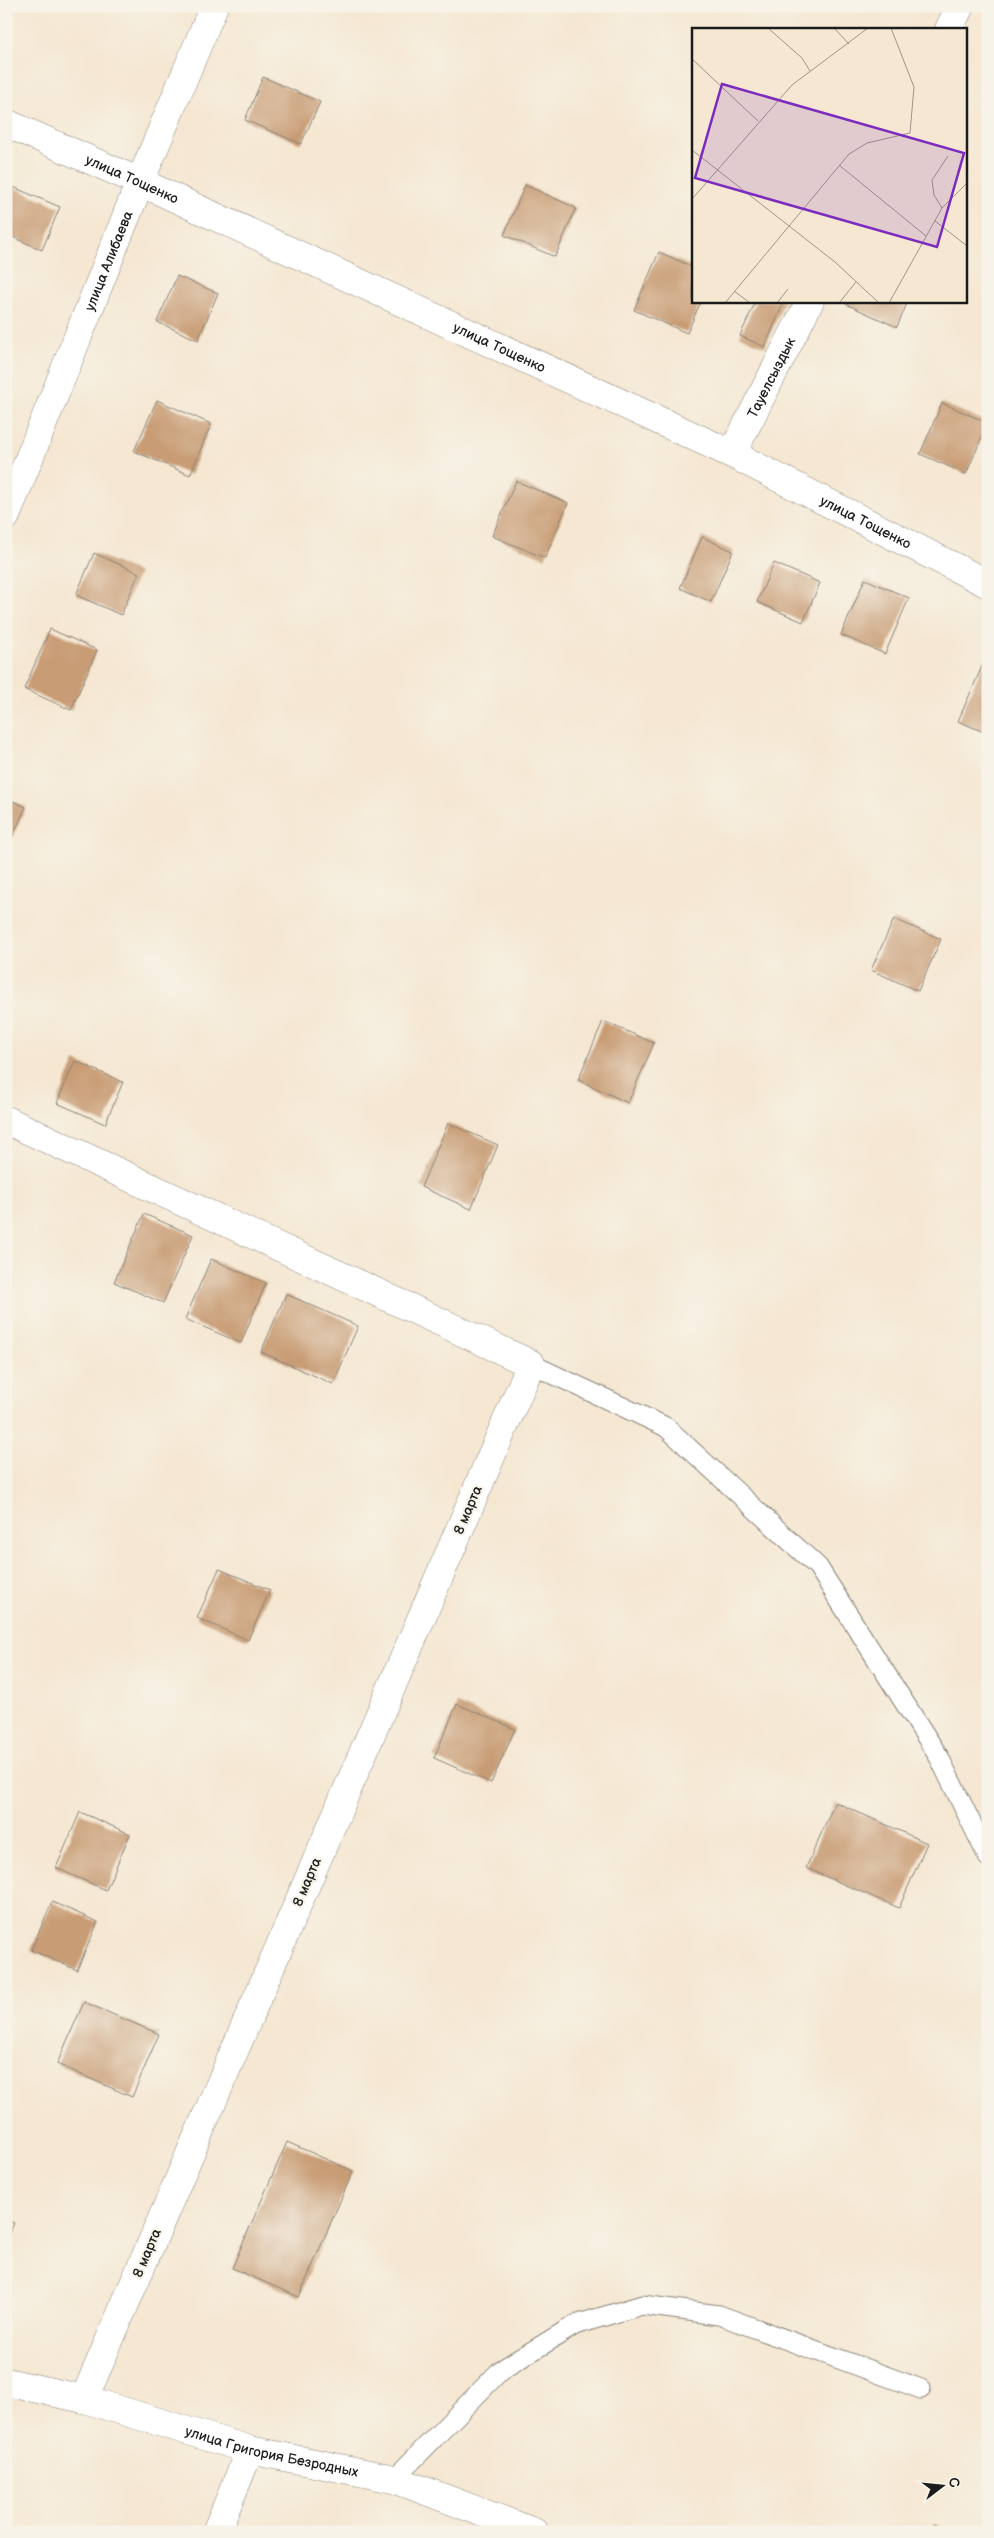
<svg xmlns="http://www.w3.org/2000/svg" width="994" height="2538" viewBox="0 0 994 2538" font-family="'Balsamiq Sans',sans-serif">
  <rect width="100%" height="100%" fill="#f7f3e8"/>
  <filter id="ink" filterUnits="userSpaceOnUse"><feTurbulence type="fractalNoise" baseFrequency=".02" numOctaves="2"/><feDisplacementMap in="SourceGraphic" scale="10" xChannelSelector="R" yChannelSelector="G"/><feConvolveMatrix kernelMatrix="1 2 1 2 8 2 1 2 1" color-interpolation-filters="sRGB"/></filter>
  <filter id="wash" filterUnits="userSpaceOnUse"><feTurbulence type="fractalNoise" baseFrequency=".0096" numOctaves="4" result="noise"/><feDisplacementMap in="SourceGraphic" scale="20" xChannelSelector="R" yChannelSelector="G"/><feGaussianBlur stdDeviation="1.12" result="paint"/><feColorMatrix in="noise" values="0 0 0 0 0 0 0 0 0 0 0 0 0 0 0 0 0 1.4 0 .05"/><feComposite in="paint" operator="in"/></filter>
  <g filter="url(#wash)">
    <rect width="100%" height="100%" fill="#f5e7d2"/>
    <g id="blocks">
      <g fill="#c89c74">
        <path d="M 263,77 L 320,102 L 301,144 L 245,120 Z"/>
        <path d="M 6,184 L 60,207 L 42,250 L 6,234 Z"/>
        <path d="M 525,185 L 576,208 L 555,257 L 504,235 Z"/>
        <path d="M 659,252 L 693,267 L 693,301 L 701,301 L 687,333 L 634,310 Z"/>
        <path d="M 177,276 L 218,293 L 198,340 L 157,322 Z"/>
        <path d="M 756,301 L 784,301 L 765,347 L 740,336 Z"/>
        <path d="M 847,301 L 908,301 L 897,327 L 846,304 Z"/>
        <path d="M 157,400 L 211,424 L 190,475 L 134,451 Z"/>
        <path d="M 942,403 L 988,423 L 966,474 L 920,454 Z"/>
        <path d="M 516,481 L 568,503 L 545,558 L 492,536 Z"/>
        <path d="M 702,537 L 733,551 L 711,602 L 680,588 Z"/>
        <path d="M 94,553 L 139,573 L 121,615 L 76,595 Z"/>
        <path d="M 774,563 L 820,583 L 803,622 L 757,602 Z"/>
        <path d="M 865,579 L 909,598 L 885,654 L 841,635 Z"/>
        <path d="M 50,629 L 97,650 L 71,710 L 24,689 Z"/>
        <path d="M 988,653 L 988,723 L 984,732 L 958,721 Z"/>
        <path d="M 6,798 L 26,807 L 6,851 Z"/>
        <path d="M 894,919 L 941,939 L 918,991 L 871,970 Z"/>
        <path d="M 603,1021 L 654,1043 L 628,1103 L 578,1080 Z"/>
        <path d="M 75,1061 L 123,1082 L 105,1124 L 57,1103 Z"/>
        <path d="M 448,1123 L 498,1145 L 471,1209 L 421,1187 Z"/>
        <path d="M 144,1214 L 193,1235 L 163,1303 L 114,1282 Z"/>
        <path d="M 211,1259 L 266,1283 L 241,1343 L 185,1319 Z"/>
        <path d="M 286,1294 L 358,1326 L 333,1384 L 261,1352 Z"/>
        <path d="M 219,1569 L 270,1590 L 248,1640 L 197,1618 Z"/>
        <path d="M 457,1704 L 515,1729 L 491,1783 L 434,1758 Z"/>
        <path d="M 835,1802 L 927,1843 L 899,1908 L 806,1868 Z"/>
        <path d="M 80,1812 L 130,1834 L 106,1890 L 56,1868 Z"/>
        <path d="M 52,1902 L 98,1922 L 77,1970 L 31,1950 Z"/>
        <path d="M 84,2002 L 159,2034 L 132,2097 L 57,2064 Z"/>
        <path d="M 287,2142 L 353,2171 L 299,2297 L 232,2268 Z"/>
        <path d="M 6,2220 L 14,2223 L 6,2240 Z"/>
        <path d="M 935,2524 L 950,2532 L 930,2532 Z"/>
      </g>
    </g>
  </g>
  <g filter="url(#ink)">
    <use href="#blocks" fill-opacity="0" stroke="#888277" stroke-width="1"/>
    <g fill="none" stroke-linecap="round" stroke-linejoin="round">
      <defs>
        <g id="service">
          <path d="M 531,1364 L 666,1427 L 818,1567 L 939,1757 L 988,1857"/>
          <path d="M 394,2479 L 501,2370 L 575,2325 L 642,2305 L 719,2315 L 921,2389"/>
        </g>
        <g id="minor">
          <path d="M 949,29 L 960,6"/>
          <path id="s1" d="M 732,454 L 810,301"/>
          <path id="s2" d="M 6,516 L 140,182 L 214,6"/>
          <path d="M 6,1120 L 531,1364 L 84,2399"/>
          <path id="s3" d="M 6,2382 L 84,2399 L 250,2450 L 394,2479 L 534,2532"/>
          <path d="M 216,2532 L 250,2450"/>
        </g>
        <g id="tertiary">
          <path id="s4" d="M 6,123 L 140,182 L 732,454 L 988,584"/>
        </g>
      </defs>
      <use href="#service" stroke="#888277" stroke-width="21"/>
      <use href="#minor" stroke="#888277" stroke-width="29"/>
      <use href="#tertiary" stroke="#888277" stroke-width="29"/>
      <use href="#service" stroke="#fff" stroke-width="19"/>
      <use href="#minor" stroke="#fff" stroke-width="28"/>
      <use href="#tertiary" stroke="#fff" stroke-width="28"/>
    </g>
  </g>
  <g text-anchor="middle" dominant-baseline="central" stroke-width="4" stroke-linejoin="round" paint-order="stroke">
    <g font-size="14" fill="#1c1c1c" stroke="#f7f3e8">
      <text stroke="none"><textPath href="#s4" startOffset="138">улица Тощенко</textPath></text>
      <text stroke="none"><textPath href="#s2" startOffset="275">улица Алибаева</textPath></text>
      <text stroke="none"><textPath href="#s4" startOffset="542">улица Тощенко</textPath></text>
      <text stroke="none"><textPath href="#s1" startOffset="86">Тауелсыздык</textPath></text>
      <text stroke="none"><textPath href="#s4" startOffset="948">улица Тощенко</textPath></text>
      <text transform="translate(468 1510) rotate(-67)">8 марта</text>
      <text transform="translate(307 1882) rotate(-67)">8 марта</text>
      <text transform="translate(147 2253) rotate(-67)">8 марта</text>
      <text stroke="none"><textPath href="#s3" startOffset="275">улица Григория Безродных</textPath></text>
    </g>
  </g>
  <g transform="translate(692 28)">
    <rect width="275" height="275" fill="#f5e7d2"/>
    <path fill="none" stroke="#9e9689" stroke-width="1" d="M 76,0 L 110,30 L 118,43M 142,0 L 157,16M 0,31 L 66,93M 0,122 L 143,234 L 187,275M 147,137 L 234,208M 0,171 L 100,57 L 176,0M 250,180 L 242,167 L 240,152 L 256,128M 243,193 L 275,218M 42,263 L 58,275M 33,275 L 157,126 L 175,115 L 218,105 L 222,59 L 199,0M 85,275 L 96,261M 147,275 L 164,254M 197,275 L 250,180 L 275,155"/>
    <path fill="#7b2cbf" fill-opacity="0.15" stroke="#7b2cbf" stroke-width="2.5" d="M 30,56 L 272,125 L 245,219 L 3,150 Z"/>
    <rect width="275" height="275" fill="none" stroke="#1c1c1c" stroke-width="2.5"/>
  </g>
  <rect width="994" height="2538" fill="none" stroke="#f7f3e8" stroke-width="25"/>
  <g transform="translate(942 2486) rotate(74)" stroke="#f7f3e8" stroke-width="4" paint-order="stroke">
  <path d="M0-4L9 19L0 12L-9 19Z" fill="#1c1c1c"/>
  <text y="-8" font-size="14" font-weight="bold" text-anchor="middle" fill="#1c1c1c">С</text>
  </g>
</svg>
